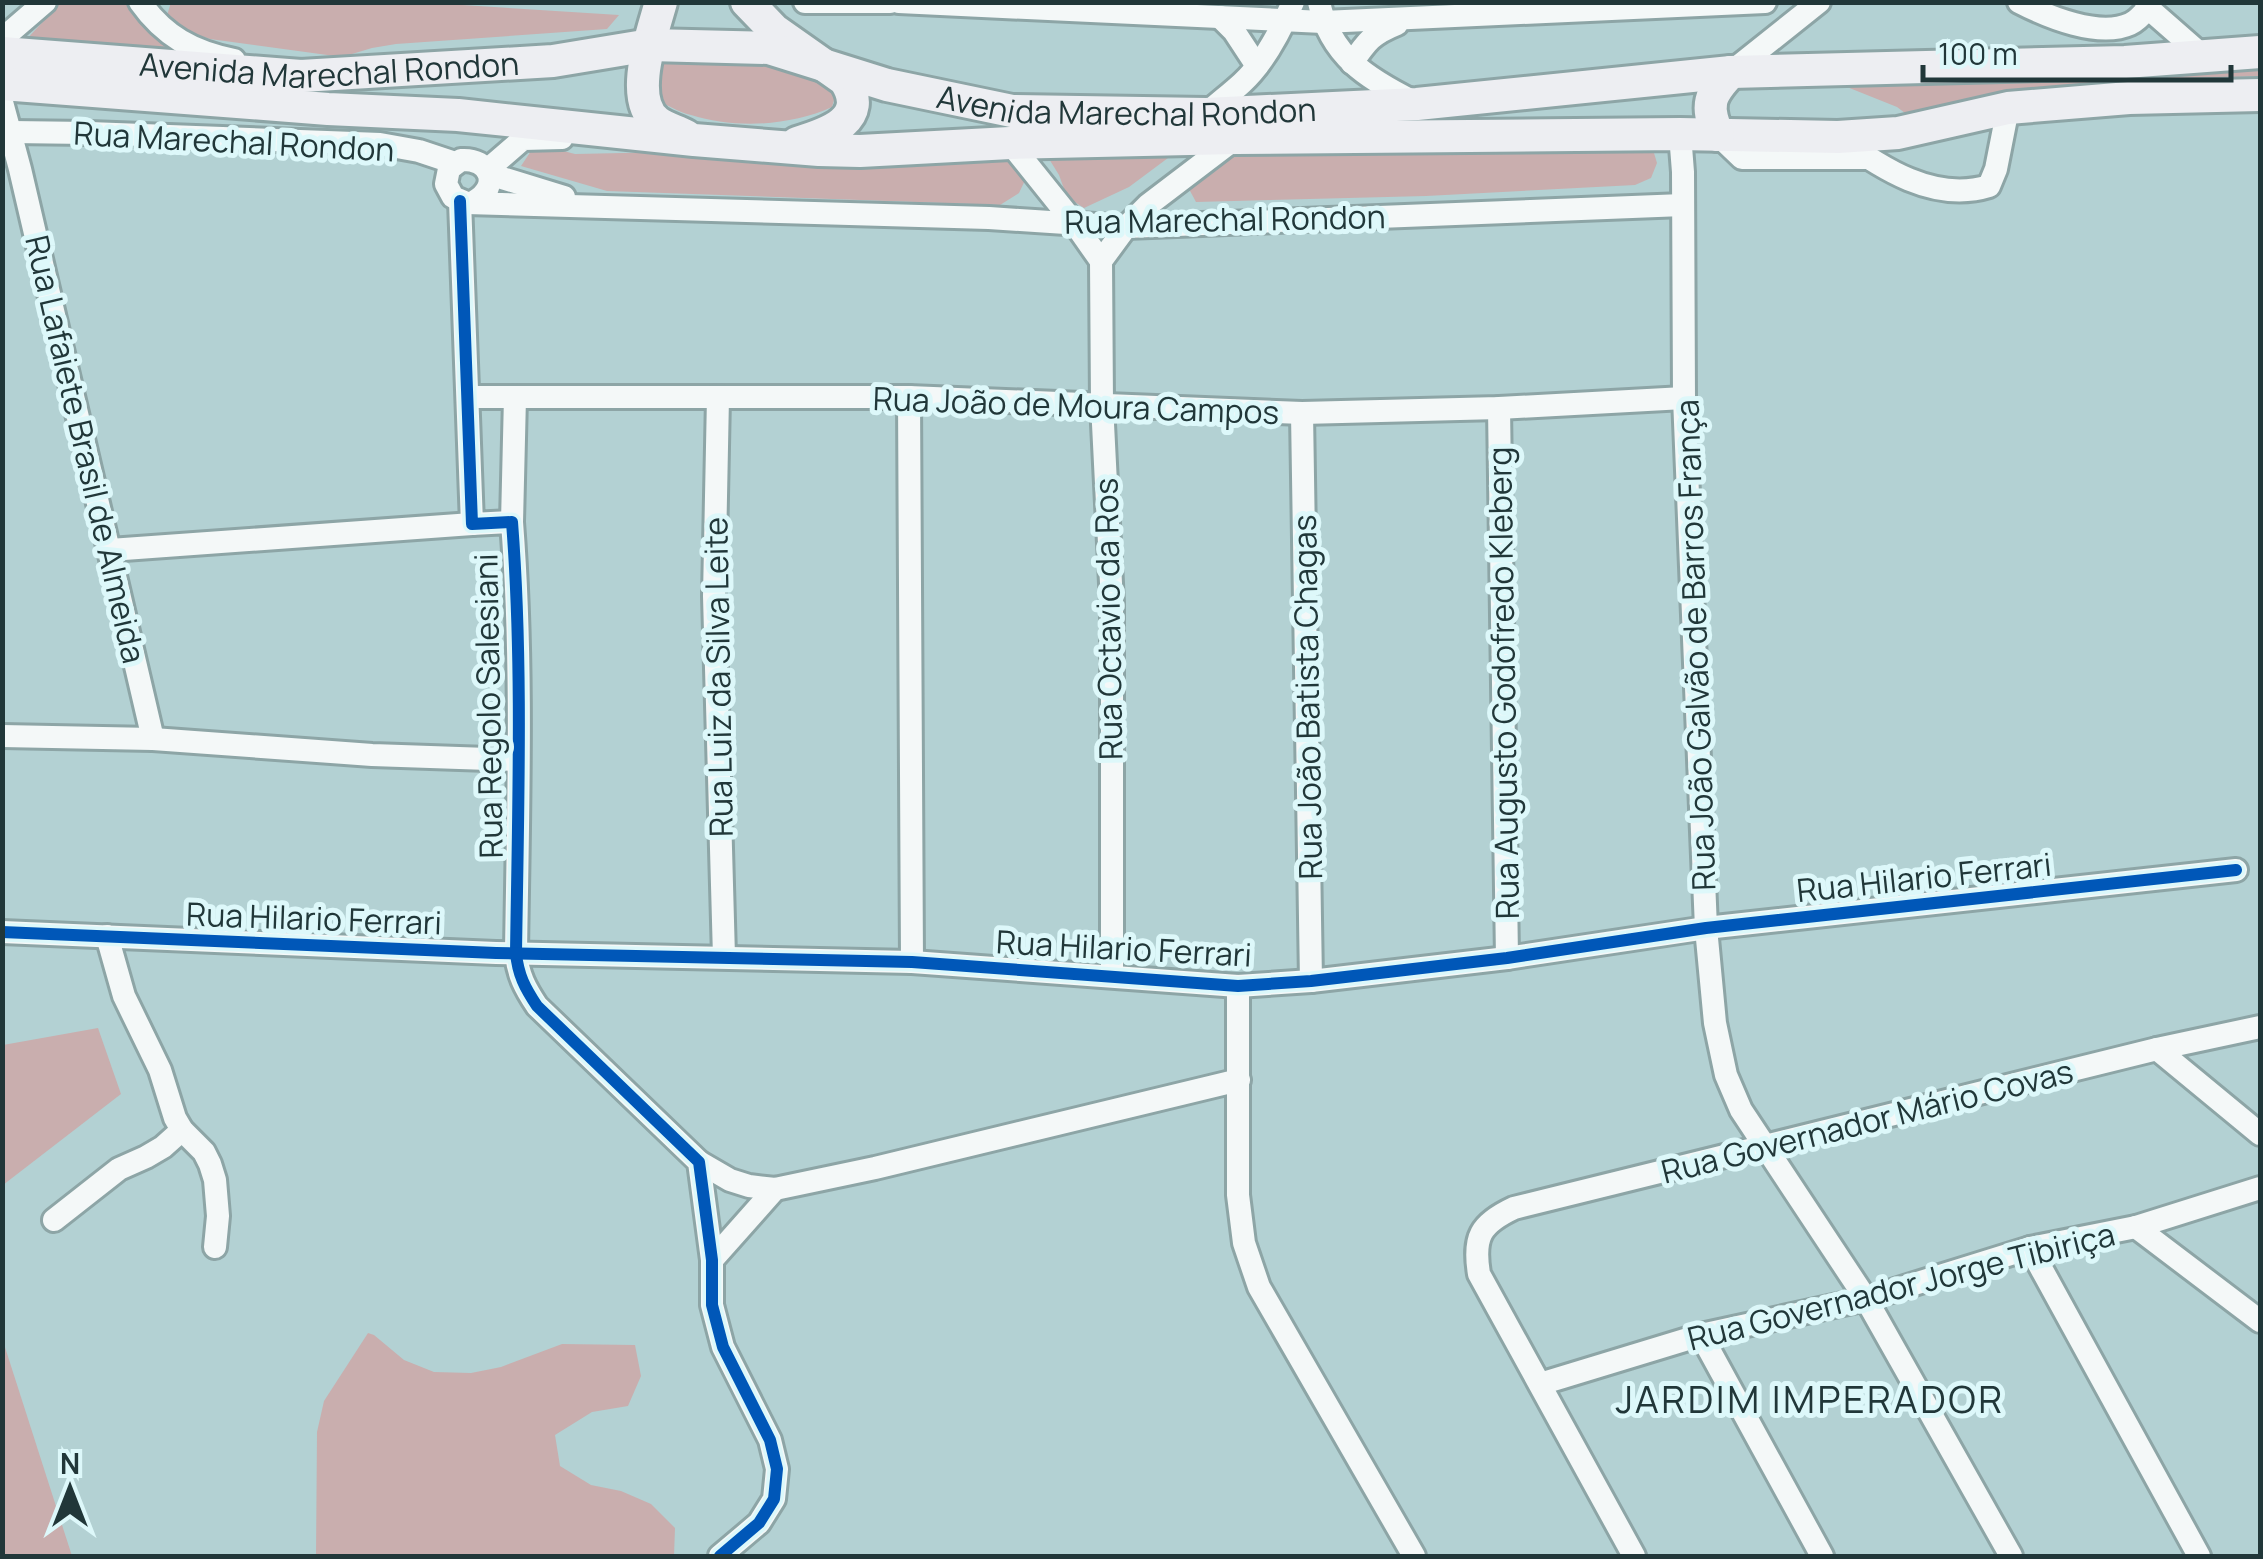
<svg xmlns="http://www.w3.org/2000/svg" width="2263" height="1559" viewBox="0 0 2263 1559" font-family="Manrope,sans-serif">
  <rect width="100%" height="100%" fill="#b3d1d3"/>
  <g fill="#c9aeae">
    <path d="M 171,2 L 414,2 L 619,15 L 607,29 L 396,44 L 372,48 L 342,57 L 210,39 L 183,30 L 166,19 Z"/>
    <path d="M 60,3 L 126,3 L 175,46 L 179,56 L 26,40 Z"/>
    <path d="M 713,54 L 809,68 L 836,93 L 832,107 C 790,126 735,129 691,115 C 678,112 666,104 654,99 L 649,74 L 663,63 Z"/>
    <path d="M 2260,66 L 2260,76 L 2141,80 L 2061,86 L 1909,116 L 1897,107 L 1822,77 Z"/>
    <path d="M 1651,143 L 1657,163 L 1651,178 L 1635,185 L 1426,196 L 1196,202 L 1189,189 C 1207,166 1231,155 1258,150 Z"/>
    <path d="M 544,146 L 575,154 L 671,152 L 1013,154 L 1028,174 L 1019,193 L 1000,205 L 607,191 L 521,166 L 531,151 Z"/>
    <path d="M 1046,154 L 1172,155 L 1129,187 L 1084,208 L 1067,197 L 1059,175 Z"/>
    <path d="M 98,1028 L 121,1094 L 3,1185 L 3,1045 Z"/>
    <path d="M 368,1333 L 374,1335 L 404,1360 L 434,1372 L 471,1373 L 501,1367 L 562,1344 L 635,1345 L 641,1376 L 628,1406 L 592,1412 L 555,1435 L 560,1466 L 591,1485 L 621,1491 L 651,1504 L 675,1528 L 674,1556 L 316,1556 L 317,1432 L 324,1401 Z"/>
    <path d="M 3,1341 L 72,1556 L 3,1556 Z"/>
  </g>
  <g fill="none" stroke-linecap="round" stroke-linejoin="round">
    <defs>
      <g id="street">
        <path d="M 140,2 C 164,36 193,52 234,60"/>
        <path d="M 805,2 L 890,2"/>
        <path d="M 899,2 L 1323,22 L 1765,2"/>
        <path d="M 1319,2 C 1330,56 1368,79 1414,102"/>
        <path d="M 2019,2 C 2048,17 2099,38 2130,24 C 2137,21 2143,14 2148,8"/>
        <path d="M 2146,2 L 2148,8 L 2204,57"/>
        <path d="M 1220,17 L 1234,31 L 1257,66"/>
        <path d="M 2,39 L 45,2"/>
        <path d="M 1352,63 C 1367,41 1372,34 1397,24"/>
        <path d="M 1731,72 L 1819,2"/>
        <path d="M 2,102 L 20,169 L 153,739"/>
        <path d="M 1206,114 C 1218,103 1230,94 1242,83 C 1265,62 1281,30 1293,2"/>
        <path d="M 11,132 L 89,133 L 380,144 L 419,151 L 455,163"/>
        <path d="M 1680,134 L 1683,172 L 1684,398 L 1706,928 L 1715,1023 L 1726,1075 L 1741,1110 L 1866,1299 L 2011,1556"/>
        <path d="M 1718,135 L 1742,158 L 1867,158"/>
        <path d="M 1838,137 C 1881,168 1934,203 1989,186 L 1996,169 L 2008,108"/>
        <path d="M 1010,143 L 1075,224 L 1101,261 L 1102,404 L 1112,603 L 1112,976"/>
        <path d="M 487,170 L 523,139 L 562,138"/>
        <path d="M 489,174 L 564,197"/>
        <path d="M 460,201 L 472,524 L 512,522 C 523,664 518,810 516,953 C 518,975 525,988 537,1006 L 699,1162 L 712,1260 L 712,1305 L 723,1347 L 770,1440 L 777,1469 L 774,1499 L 759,1523 L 720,1556"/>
        <path d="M 475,201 C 501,186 490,158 461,160 L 449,169 L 446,184 L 453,197 L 467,203 L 989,218 L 1126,227 L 1683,205"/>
        <path d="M 1101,261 L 1126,227 L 1148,205 L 1236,138"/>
        <path d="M 468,397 L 909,397 L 1302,413 L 1499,408 L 1684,398"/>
        <path d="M 718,397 L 714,596 L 724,957"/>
        <path d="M 909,397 L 912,962"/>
        <path d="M 1499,408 L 1507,958"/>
        <path d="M 1302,413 L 1311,981"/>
        <path d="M 512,522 L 515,397"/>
        <path d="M 110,550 L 472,524"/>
        <path d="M 2,736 L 153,739 L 372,755 L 518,760"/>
        <path d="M 2,932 L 496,953 L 912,962 L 1238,986 L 1311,981 L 1507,958 L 1706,928 L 2236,870"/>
        <path d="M 107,936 L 124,996 L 160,1070 L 175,1118 L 182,1130 L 204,1152 L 210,1164 L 215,1180 L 218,1216 L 215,1247"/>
        <path d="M 1238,986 L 1238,1195 L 1244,1243 L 1259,1287 L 1414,1556"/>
        <path d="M 2157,1049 L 2260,1134"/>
        <path d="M 699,1162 L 730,1180 L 749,1186 L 775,1189 L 875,1168 L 1239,1080"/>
        <path d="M 54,1220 L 119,1169 L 146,1157 L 163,1147 L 182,1130"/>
        <path d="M 2136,1227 L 2260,1321"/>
        <path d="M 2030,1248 L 2199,1556"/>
        <path d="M 712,1260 L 775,1189"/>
        <path d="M 1701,1335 L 1822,1556"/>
        <path d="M 1540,1384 L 1701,1335 L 1866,1299 L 2030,1248 L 2136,1227 L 2260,1188"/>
        <path d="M 1634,1556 L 1479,1274 C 1473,1237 1480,1224 1514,1208 L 2157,1049 L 2260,1027"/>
      </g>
      <g id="secondary">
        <path d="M 661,2 C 653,32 627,99 657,122 C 665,128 677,131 686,136"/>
        <path d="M 747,2 L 774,30 L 845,80 C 871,120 827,134 797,143"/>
        <path id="s1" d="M 2,53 L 301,76 L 553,61 L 650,45 L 769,48 L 887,85 L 1012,111 L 1206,114 L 1417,104 L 1731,72 L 2125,62 L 2260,52"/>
        <path d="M 2,84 L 328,109 L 458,115 L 694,140 L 819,150 L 860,151 L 1010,143 L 1236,138 L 1680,134 L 1838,137 L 1898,133 L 2008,108 L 2129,98 L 2260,95"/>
        <path d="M 1718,135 C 1705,105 1709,95 1731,72"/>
      </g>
    </defs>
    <use href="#street" stroke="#8da5a6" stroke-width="28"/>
    <use href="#secondary" stroke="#8da5a6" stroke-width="38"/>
    <use href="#street" stroke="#f4f8f8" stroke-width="22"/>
    <use href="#secondary" stroke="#edeef2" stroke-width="32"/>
    <defs>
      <g id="cycleway">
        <path d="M 460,201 L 472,524 L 512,522 C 523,664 518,810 516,953 C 518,975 525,988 537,1006 L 699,1162 L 712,1260 L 712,1305 L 723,1347 L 770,1440 L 777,1469 L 774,1499 L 759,1523 L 720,1556"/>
        <path d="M 2,932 L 496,953 L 912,962 L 1238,986 L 1311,981 L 1507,958 L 1706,928 L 2236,870"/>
      </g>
    </defs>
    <use href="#cycleway" stroke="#ddf8fa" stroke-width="19"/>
    <use href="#cycleway" stroke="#0057b8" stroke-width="12"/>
  </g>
  <g text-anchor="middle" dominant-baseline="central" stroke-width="10" stroke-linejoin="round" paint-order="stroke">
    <g font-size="32" fill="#213739" stroke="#ddf8fa">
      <text stroke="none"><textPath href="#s1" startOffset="328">Avenida Marechal Rondon</textPath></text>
      <text stroke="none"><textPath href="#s1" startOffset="1135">Avenida Marechal Rondon</textPath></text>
      <text transform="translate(234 141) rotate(3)">Rua Marechal Rondon</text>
      <text transform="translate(1225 219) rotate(-1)">Rua Marechal Rondon</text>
      <text transform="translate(1076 405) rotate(2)">Rua João de Moura Campos</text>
      <text transform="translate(86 449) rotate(77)">Rua Lafaiete Brasil de Almeida</text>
      <text transform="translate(1108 619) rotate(-91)">Rua Octavio da Ros</text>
      <text transform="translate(1695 645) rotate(-92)">Rua João Galvão de Barros França</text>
      <text transform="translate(718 677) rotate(-91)">Rua Luiz da Silva Leite</text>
      <text transform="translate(1503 683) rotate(-91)">Rua Augusto Godofredo Kleberg</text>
      <text transform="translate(1307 697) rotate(-91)">Rua João Batista Chagas</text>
      <text transform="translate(488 706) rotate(-91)">Rua Regolo Salesiani</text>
      <text transform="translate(1924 877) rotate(-6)">Rua Hilario Ferrari</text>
      <text transform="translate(314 918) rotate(2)">Rua Hilario Ferrari</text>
      <text transform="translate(1124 948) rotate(3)">Rua Hilario Ferrari</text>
      <text transform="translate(1867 1121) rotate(-14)">Rua Governador Mário Covas</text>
      <text transform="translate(1901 1286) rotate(-14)">Rua Governador Jorge Tibiriça</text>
    </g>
    <g font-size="38" letter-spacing="2.5" fill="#213739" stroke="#ddf8fa">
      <text x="1810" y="1398">JARDIM IMPERADOR</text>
    </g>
  </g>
  <rect width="2263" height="1559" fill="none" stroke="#213739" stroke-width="10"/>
  <g transform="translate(70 1489)" stroke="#ddf8fa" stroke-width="8" paint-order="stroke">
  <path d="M0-8L18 38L0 25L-18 38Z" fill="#213739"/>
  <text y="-15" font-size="28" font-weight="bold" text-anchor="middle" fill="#213739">N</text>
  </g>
  <path d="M1923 65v15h308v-15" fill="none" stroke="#213739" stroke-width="5"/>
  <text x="1938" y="65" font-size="30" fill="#213739" stroke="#ddf8fa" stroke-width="8" paint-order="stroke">100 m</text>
</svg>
